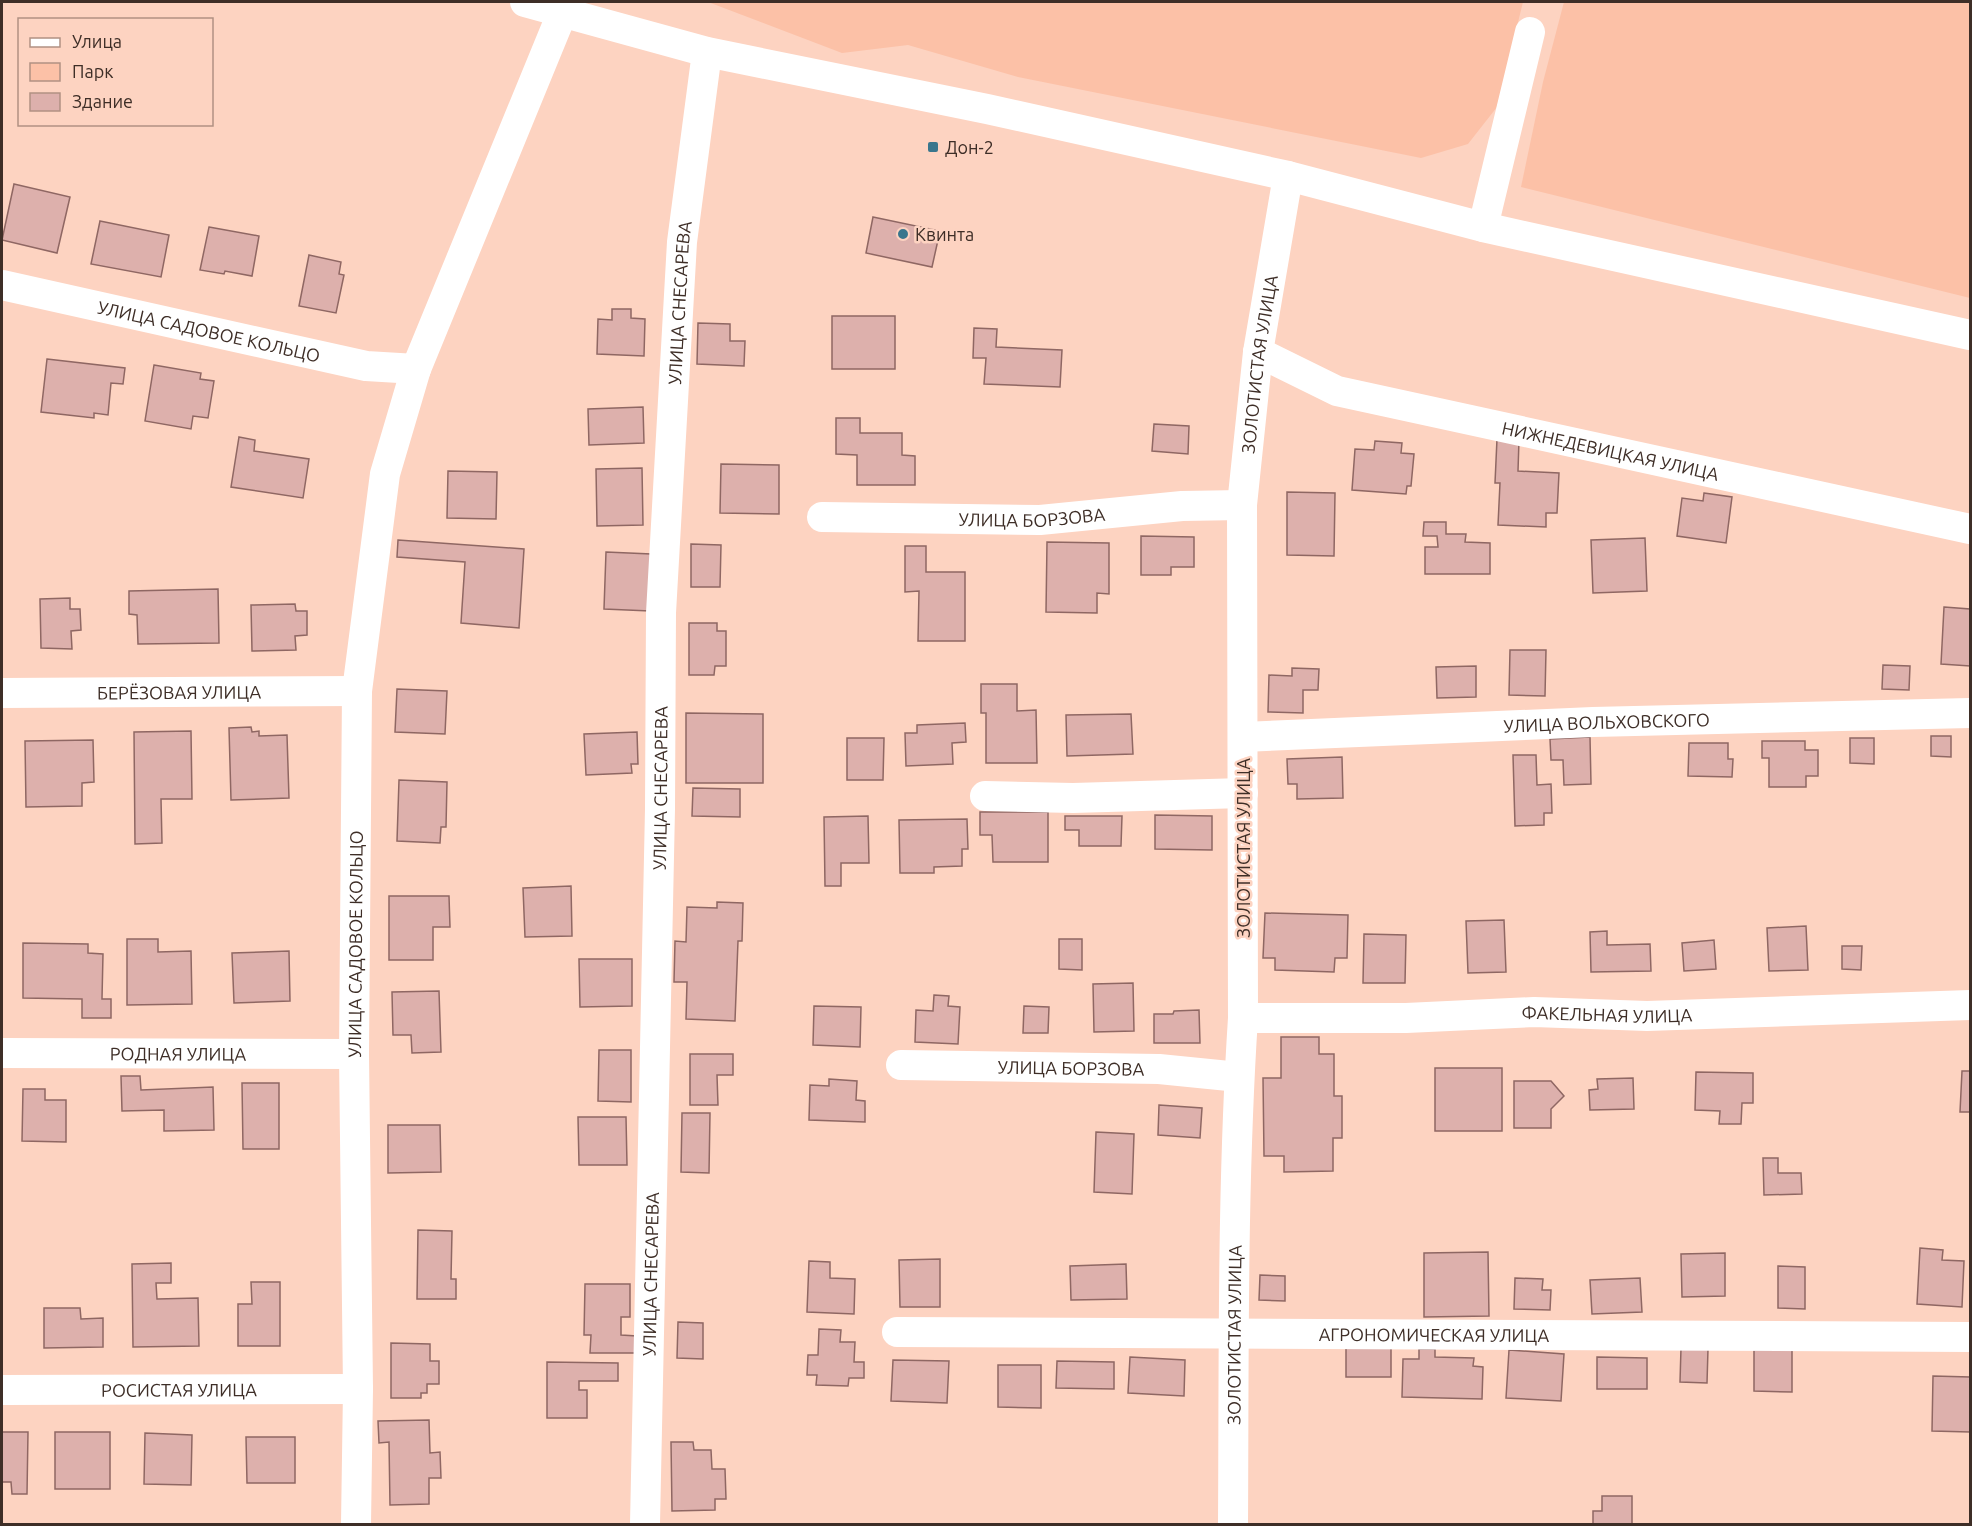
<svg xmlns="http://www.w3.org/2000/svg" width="1972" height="1526" viewBox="0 0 1972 1526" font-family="Ubuntu,sans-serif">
  <rect width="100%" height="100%" fill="#fdd3c1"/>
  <g fill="#fcc1a7">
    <path d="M 708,2 L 1523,2 L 1497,107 L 1468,144 L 1421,158 L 1018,77 L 908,45 L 842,53 Z"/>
    <path d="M 1564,2 L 1970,2 L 1970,298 L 1521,187 L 1543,82 Z"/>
  </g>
  <g fill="#ddb0ac" stroke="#8f6763" stroke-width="1.5">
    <path d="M 14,184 L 70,197 L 57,253 L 2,240 Z"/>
    <path d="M 873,217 L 940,231 L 932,267 L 866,253 Z"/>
    <path d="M 100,221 L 169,235 L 161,277 L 91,264 Z"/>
    <path d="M 209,227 L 259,236 L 252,276 L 225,271 L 224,274 L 200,270 Z"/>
    <path d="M 309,255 L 341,262 L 339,274 L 344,275 L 336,313 L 299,306 Z"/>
    <path d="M 612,309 L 631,309 L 631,318 L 645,319 L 644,356 L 597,354 L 598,319 L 612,320 Z"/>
    <rect x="832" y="316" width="63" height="53"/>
    <path d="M 698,323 L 730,324 L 730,341 L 745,341 L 744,366 L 697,364 Z"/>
    <path d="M 974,328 L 997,329 L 996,347 L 1062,350 L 1060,387 L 984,384 L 986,358 L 973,358 Z"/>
    <path d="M 47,359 L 125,368 L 123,384 L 111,383 L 108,415 L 94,413 L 94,418 L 41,412 Z"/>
    <path d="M 154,365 L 201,373 L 200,379 L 214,381 L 208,418 L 193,416 L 191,429 L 145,421 Z"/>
    <path d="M 643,407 L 644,443 L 589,445 L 588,409 Z"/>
    <path d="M 836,418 L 860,418 L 860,433 L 902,433 L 902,455 L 915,456 L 915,485 L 857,485 L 857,455 L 836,454 Z"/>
    <path d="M 1154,424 L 1189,426 L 1188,454 L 1152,451 Z"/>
    <path d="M 239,437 L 255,440 L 254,451 L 309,459 L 303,498 L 231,487 Z"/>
    <path d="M 1497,439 L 1519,440 L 1518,471 L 1559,473 L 1557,513 L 1546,513 L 1546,527 L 1498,525 L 1500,483 L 1495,483 Z"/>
    <path d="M 1375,441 L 1402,443 L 1401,453 L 1414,454 L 1411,486 L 1407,486 L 1406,494 L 1352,490 L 1355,449 L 1374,450 Z"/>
    <path d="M 721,464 L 779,465 L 779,514 L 720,513 Z"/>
    <path d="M 642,468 L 643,525 L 597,526 L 596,469 Z"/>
    <path d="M 448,471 L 497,472 L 496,519 L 447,518 Z"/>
    <path d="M 1287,492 L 1335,493 L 1334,556 L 1287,555 Z"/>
    <path d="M 1704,493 L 1732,497 L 1726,543 L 1677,536 L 1682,498 L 1703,501 Z"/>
    <path d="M 1424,522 L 1446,522 L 1446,534 L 1466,534 L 1465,542 L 1490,543 L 1490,574 L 1425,574 L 1425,547 L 1438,547 L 1437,536 L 1423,536 Z"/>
    <path d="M 1141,536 L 1194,537 L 1194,567 L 1171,567 L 1171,575 L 1141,575 Z"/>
    <path d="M 1645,538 L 1647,591 L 1593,593 L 1591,540 Z"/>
    <path d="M 398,540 L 524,549 L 519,628 L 461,623 L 465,562 L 397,557 Z"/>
    <path d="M 1047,542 L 1109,543 L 1109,594 L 1097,593 L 1097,613 L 1046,612 Z"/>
    <path d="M 691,544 L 721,545 L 720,587 L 691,587 Z"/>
    <path d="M 905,546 L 926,546 L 926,572 L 965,572 L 965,641 L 918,641 L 919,591 L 905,592 Z"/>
    <path d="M 606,552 L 651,554 L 650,611 L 604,609 Z"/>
    <path d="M 218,589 L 219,643 L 138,644 L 137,615 L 129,614 L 129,591 Z"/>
    <path d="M 70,598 L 70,609 L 80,609 L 81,630 L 71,631 L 72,649 L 41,648 L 40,599 Z"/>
    <path d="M 295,604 L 296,611 L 307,611 L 307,635 L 295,636 L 296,650 L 252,651 L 251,605 Z"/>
    <path d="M 1944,607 L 1970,609 L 1970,666 L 1941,664 Z"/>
    <path d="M 689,623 L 717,623 L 717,631 L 726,631 L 726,666 L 715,666 L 714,675 L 689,675 Z"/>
    <path d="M 1510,650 L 1546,650 L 1545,696 L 1509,695 Z"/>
    <path d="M 1883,665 L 1910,666 L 1909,690 L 1882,689 Z"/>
    <path d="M 1476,666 L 1476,697 L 1437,698 L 1436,667 Z"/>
    <path d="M 1292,668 L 1319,669 L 1318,690 L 1303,690 L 1303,713 L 1268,712 L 1269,675 L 1292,676 Z"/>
    <path d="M 981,684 L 1017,684 L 1017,711 L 1036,710 L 1037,763 L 986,763 L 986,713 L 981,713 Z"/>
    <path d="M 397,689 L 447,691 L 445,734 L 395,732 Z"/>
    <path d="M 686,713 L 763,714 L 763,783 L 686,783 Z"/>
    <path d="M 1131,714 L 1133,754 L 1067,756 L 1066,715 Z"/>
    <path d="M 965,723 L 966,742 L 952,743 L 953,764 L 906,766 L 905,733 L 917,733 L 917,725 Z"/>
    <path d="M 251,727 L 252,732 L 259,731 L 259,736 L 287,735 L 289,798 L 231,800 L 229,728 Z"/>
    <path d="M 191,731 L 192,799 L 161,799 L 162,843 L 135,844 L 134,732 Z"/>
    <path d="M 637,732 L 638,764 L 631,764 L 632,773 L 586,775 L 584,734 Z"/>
    <path d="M 1931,736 L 1951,736 L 1951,757 L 1931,756 Z"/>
    <path d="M 1590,737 L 1591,784 L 1564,785 L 1563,760 L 1551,760 L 1550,739 Z"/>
    <path d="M 847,738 L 884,738 L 883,780 L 847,780 Z"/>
    <path d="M 1850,738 L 1874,738 L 1874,764 L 1850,763 Z"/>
    <path d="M 93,740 L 94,782 L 82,783 L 82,806 L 26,807 L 25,741 Z"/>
    <path d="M 1762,741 L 1805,741 L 1805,750 L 1818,750 L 1818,776 L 1806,776 L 1806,787 L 1769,787 L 1769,758 L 1762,758 Z"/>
    <path d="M 1689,743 L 1728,743 L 1728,759 L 1733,759 L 1732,777 L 1688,776 Z"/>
    <path d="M 1513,755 L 1536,755 L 1537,785 L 1551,784 L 1552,813 L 1544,813 L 1544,825 L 1515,826 Z"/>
    <path d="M 1342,757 L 1343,798 L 1297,799 L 1297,784 L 1288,784 L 1287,759 Z"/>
    <path d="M 399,780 L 447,782 L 446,827 L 441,827 L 440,843 L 397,841 Z"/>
    <path d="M 693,788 L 740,789 L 740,817 L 692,816 Z"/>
    <path d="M 980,812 L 1048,812 L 1048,862 L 993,862 L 992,835 L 980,835 Z"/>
    <path d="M 1155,815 L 1212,816 L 1212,850 L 1155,849 Z"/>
    <path d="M 868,816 L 869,863 L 841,863 L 841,886 L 825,886 L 824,817 Z"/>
    <path d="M 1065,816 L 1122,816 L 1121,846 L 1079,846 L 1079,830 L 1065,830 Z"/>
    <path d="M 967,819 L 968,849 L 962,849 L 962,866 L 934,867 L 934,873 L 900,873 L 899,820 Z"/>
    <path d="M 571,886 L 572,936 L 525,937 L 523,888 Z"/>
    <path d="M 389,896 L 449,896 L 450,927 L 433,927 L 433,960 L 389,960 Z"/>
    <path d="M 717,902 L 743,903 L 742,941 L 738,941 L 735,1021 L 686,1019 L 687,982 L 674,982 L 675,941 L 686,942 L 687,907 L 717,908 Z"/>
    <path d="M 1265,913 L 1348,915 L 1347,958 L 1335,958 L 1334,972 L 1275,970 L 1275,958 L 1263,958 Z"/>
    <path d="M 1504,920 L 1506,972 L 1468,973 L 1466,921 Z"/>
    <path d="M 1806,926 L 1808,970 L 1769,971 L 1767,928 Z"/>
    <path d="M 1607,931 L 1607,945 L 1650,944 L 1651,971 L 1591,972 L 1590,932 Z"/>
    <path d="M 1364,934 L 1406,935 L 1405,983 L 1363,983 Z"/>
    <path d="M 127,939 L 158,939 L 158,952 L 191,951 L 192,1004 L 127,1005 Z"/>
    <path d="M 1059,939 L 1082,939 L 1082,970 L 1059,969 Z"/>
    <path d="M 1714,940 L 1716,969 L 1684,971 L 1682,943 Z"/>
    <path d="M 23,943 L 88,944 L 88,953 L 103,954 L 102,999 L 111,999 L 111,1018 L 82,1018 L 82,999 L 23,998 Z"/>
    <path d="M 1842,946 L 1862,946 L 1861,970 L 1842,969 Z"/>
    <path d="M 289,951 L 290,1001 L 234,1003 L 232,953 Z"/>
    <path d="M 579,959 L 632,959 L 632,1006 L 580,1007 Z"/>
    <path d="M 1133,983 L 1134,1031 L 1094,1032 L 1093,984 Z"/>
    <path d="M 439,991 L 441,1052 L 412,1053 L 411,1035 L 393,1035 L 392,992 Z"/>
    <path d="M 934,995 L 949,996 L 948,1006 L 960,1007 L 958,1044 L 915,1042 L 916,1010 L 933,1011 Z"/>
    <path d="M 814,1006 L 861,1007 L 860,1047 L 813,1045 Z"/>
    <path d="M 1024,1006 L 1049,1007 L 1048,1033 L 1023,1033 Z"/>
    <path d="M 1199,1010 L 1200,1043 L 1154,1043 L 1154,1014 L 1173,1014 L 1174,1011 Z"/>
    <path d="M 1281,1037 L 1319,1037 L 1319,1054 L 1334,1054 L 1334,1096 L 1342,1096 L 1342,1138 L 1333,1138 L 1333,1171 L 1284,1172 L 1284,1156 L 1264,1156 L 1263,1078 L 1281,1078 Z"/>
    <path d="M 599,1050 L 631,1050 L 631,1102 L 598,1101 Z"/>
    <path d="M 690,1054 L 733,1054 L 733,1075 L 717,1075 L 718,1105 L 690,1105 Z"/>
    <rect x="1435" y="1068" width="67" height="63"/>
    <path d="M 1962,1071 L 1970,1071 L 1970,1112 L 1960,1112 Z"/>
    <path d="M 1696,1072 L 1753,1073 L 1753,1103 L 1742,1103 L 1741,1124 L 1719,1124 L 1720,1111 L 1695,1110 Z"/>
    <path d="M 121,1076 L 140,1076 L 141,1090 L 213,1087 L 214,1130 L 164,1131 L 164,1110 L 122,1111 Z"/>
    <path d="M 1633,1078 L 1634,1109 L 1590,1110 L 1589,1090 L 1598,1089 L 1597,1079 Z"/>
    <path d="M 829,1079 L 857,1081 L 856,1100 L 865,1101 L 865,1122 L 809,1120 L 810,1085 L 829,1086 Z"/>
    <path d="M 1514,1081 L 1551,1081 L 1564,1096 L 1551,1109 L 1551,1128 L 1514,1128 Z"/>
    <path d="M 242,1083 L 279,1083 L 279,1149 L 243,1149 Z"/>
    <path d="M 23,1089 L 45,1089 L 45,1100 L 66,1100 L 66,1142 L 22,1141 Z"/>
    <path d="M 1159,1105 L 1202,1108 L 1200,1138 L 1158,1135 Z"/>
    <path d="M 682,1113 L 710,1113 L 709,1173 L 681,1172 Z"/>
    <path d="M 578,1117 L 626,1117 L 627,1165 L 579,1165 Z"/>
    <path d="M 388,1125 L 440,1125 L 441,1172 L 388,1173 Z"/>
    <path d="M 1096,1132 L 1134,1134 L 1132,1194 L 1094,1192 Z"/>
    <path d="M 1763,1158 L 1778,1158 L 1778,1173 L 1801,1173 L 1802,1194 L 1764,1195 Z"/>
    <path d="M 418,1230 L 452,1231 L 451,1279 L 456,1279 L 456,1299 L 417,1299 Z"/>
    <path d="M 1920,1248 L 1943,1250 L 1942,1260 L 1964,1261 L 1962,1307 L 1917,1304 Z"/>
    <path d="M 1488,1252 L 1489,1316 L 1424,1317 L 1424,1253 Z"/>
    <path d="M 1725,1253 L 1725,1296 L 1682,1297 L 1681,1254 Z"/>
    <path d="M 940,1259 L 940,1307 L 900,1307 L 899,1260 Z"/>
    <path d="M 809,1261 L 830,1262 L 830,1278 L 855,1279 L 854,1314 L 807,1312 Z"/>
    <path d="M 171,1263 L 171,1283 L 156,1283 L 157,1299 L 198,1298 L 199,1346 L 133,1347 L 132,1264 Z"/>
    <path d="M 1126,1264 L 1127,1299 L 1071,1300 L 1070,1266 Z"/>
    <path d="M 1778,1266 L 1805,1267 L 1805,1309 L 1778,1308 Z"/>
    <path d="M 1260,1275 L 1285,1276 L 1285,1301 L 1259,1300 Z"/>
    <path d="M 1515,1278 L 1543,1279 L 1542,1290 L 1551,1290 L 1550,1310 L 1514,1309 Z"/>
    <path d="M 1640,1278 L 1642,1312 L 1592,1314 L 1590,1280 Z"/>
    <path d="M 251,1282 L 280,1282 L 280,1346 L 238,1346 L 238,1304 L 252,1304 Z"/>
    <path d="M 585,1284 L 630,1284 L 630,1317 L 621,1317 L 621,1335 L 637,1336 L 637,1353 L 590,1353 L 591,1335 L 584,1335 Z"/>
    <path d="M 44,1308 L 80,1308 L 81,1319 L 103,1318 L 103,1347 L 44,1348 Z"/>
    <path d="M 678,1322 L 703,1323 L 703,1359 L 677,1358 Z"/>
    <path d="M 819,1329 L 841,1330 L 840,1342 L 855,1342 L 854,1362 L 864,1362 L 864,1378 L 849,1378 L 848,1386 L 816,1385 L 817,1375 L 807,1375 L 808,1355 L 818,1355 Z"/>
    <path d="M 391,1343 L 430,1344 L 430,1361 L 439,1361 L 439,1384 L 427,1384 L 427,1393 L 421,1393 L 421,1398 L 391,1398 Z"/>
    <path d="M 1391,1347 L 1391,1377 L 1346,1377 L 1346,1348 Z"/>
    <path d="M 1681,1348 L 1708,1349 L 1707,1383 L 1680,1382 Z"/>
    <path d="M 1419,1349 L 1435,1349 L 1435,1357 L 1474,1358 L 1473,1366 L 1483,1367 L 1482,1399 L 1402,1397 L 1403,1359 L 1419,1359 Z"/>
    <path d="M 1509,1350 L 1564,1354 L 1561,1401 L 1506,1398 Z"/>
    <path d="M 1754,1350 L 1792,1350 L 1792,1392 L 1754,1391 Z"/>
    <path d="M 1130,1357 L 1185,1360 L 1184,1396 L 1128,1393 Z"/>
    <path d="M 1597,1357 L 1647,1358 L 1647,1389 L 1597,1389 Z"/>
    <path d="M 893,1360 L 949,1361 L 947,1403 L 891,1401 Z"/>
    <path d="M 1057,1361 L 1114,1362 L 1114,1389 L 1056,1388 Z"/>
    <path d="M 547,1362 L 618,1363 L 618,1381 L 579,1381 L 579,1390 L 587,1390 L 587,1418 L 547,1418 Z"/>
    <path d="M 998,1365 L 1041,1365 L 1041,1408 L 998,1407 Z"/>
    <path d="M 1933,1376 L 1970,1377 L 1970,1432 L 1932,1431 Z"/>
    <path d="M 429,1420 L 430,1453 L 440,1452 L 441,1478 L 429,1478 L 429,1504 L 390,1505 L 389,1442 L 379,1443 L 378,1421 Z"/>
    <path d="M 2,1432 L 28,1432 L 27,1494 L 12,1494 L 11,1482 L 2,1482 Z"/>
    <rect x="55" y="1432" width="55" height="57"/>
    <path d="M 145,1433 L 192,1435 L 191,1485 L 144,1484 Z"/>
    <path d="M 246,1437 L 295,1437 L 295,1483 L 247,1483 Z"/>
    <path d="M 671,1442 L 693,1442 L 694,1450 L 711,1450 L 712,1469 L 725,1469 L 726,1499 L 715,1499 L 715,1510 L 672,1511 Z"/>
    <path d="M 1602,1496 L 1632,1496 L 1632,1524 L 1593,1524 L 1593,1511 L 1602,1511 Z"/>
  </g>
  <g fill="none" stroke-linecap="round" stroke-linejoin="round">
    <g stroke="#fff" stroke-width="30">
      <path d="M 525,2 L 707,52 L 987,109 L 1288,176 L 1483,227 L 1970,335"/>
      <path d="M 1483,227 L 1530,32"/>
      <path id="s1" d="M 2,285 L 366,366 L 416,369"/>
      <path id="s2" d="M 1258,352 L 1337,391 L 1970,529"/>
      <path id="s3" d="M 822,517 L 1040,520 L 1182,506 L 1242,505"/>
      <path id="s4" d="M 2,693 L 357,691"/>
      <path id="s5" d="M 1243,737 L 1593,722 L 1970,713"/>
      <path d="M 985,796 L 1073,798 L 1243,793"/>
      <path id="s6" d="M 1243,1018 L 1406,1018 L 1534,1012 L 1647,1016 L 1970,1005"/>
      <path id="s7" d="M 2,1053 L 354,1054"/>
      <path id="s8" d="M 901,1065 L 1159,1069 L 1239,1077"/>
      <path id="s9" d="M 897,1332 L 1970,1337"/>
      <path id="s10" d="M 2,1390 L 358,1389"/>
      <path id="s11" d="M 356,1524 L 358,1389 L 354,1054 L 357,691 L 385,474 L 416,369 L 563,11"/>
      <path id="s12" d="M 645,1524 L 660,809 L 661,613 L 682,242 L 707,52"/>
      <path id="s13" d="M 1233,1524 C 1234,1356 1232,1186 1243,1018 L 1242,505 L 1258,352 L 1288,176"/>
    </g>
  </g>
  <g fill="#39768d" stroke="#fdd3c1" stroke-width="2">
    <rect x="927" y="141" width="12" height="12" rx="3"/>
    <circle cx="903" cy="234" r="6"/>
  </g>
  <g text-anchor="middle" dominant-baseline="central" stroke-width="5" stroke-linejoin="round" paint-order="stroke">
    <g font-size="18" fill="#3e2e27" stroke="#fdd3c1" text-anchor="start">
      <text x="945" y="147">Дон-2</text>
      <text x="915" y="234">Квинта</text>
    </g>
    <g font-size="18" fill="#3e2e27" stroke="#fdd3c1">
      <text stroke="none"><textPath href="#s12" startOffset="1222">УЛИЦА СНЕСАРЕВА</textPath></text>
      <text stroke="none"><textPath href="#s1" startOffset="212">УЛИЦА САДОВОЕ КОЛЬЦО</textPath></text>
      <text stroke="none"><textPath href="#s13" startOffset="1161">ЗОЛОТИСТАЯ УЛИЦА</textPath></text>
      <text stroke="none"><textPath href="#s2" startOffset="368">НИЖНЕДЕВИЦКАЯ УЛИЦА</textPath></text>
      <text stroke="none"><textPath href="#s3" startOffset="210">УЛИЦА БОРЗОВА</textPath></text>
      <text stroke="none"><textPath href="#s4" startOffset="177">БЕРЁЗОВАЯ УЛИЦА</textPath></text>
      <text stroke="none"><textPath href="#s5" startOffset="364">УЛИЦА ВОЛЬХОВСКОГО</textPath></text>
      <text stroke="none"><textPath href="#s12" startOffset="736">УЛИЦА СНЕСАРЕВА</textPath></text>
      <text transform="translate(1243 848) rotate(-90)">ЗОЛОТИСТАЯ УЛИЦА</text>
      <text stroke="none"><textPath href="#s11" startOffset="580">УЛИЦА САДОВОЕ КОЛЬЦО</textPath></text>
      <text stroke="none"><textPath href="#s6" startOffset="364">ФАКЕЛЬНАЯ УЛИЦА</textPath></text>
      <text stroke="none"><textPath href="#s7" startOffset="176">РОДНАЯ УЛИЦА</textPath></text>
      <text stroke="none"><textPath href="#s8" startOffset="170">УЛИЦА БОРЗОВА</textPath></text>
      <text stroke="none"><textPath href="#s12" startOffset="250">УЛИЦА СНЕСАРЕВА</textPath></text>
      <text stroke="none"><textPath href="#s13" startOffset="189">ЗОЛОТИСТАЯ УЛИЦА</textPath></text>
      <text stroke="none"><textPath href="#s9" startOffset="537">АГРОНОМИЧЕСКАЯ УЛИЦА</textPath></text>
      <text stroke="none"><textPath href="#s10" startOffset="177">РОСИСТАЯ УЛИЦА</textPath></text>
    </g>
  </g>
  <rect width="1972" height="1526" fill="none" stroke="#3e2e27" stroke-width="6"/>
  <rect x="18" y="18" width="195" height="108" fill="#fdd3c1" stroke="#b19183" stroke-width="1.5"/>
  <rect x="30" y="38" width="30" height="9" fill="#ffffff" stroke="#b19183" stroke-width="1.5"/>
  <text x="72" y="48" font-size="18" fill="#3e2e27">Улица</text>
  <rect x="30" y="63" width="30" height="18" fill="#fcc1a7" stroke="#b19183" stroke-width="1.5"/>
  <text x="72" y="78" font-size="18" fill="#3e2e27">Парк</text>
  <rect x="30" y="93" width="30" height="18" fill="#ddb0ac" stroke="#b19183" stroke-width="1.5"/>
  <text x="72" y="108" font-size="18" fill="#3e2e27">Здание</text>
</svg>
